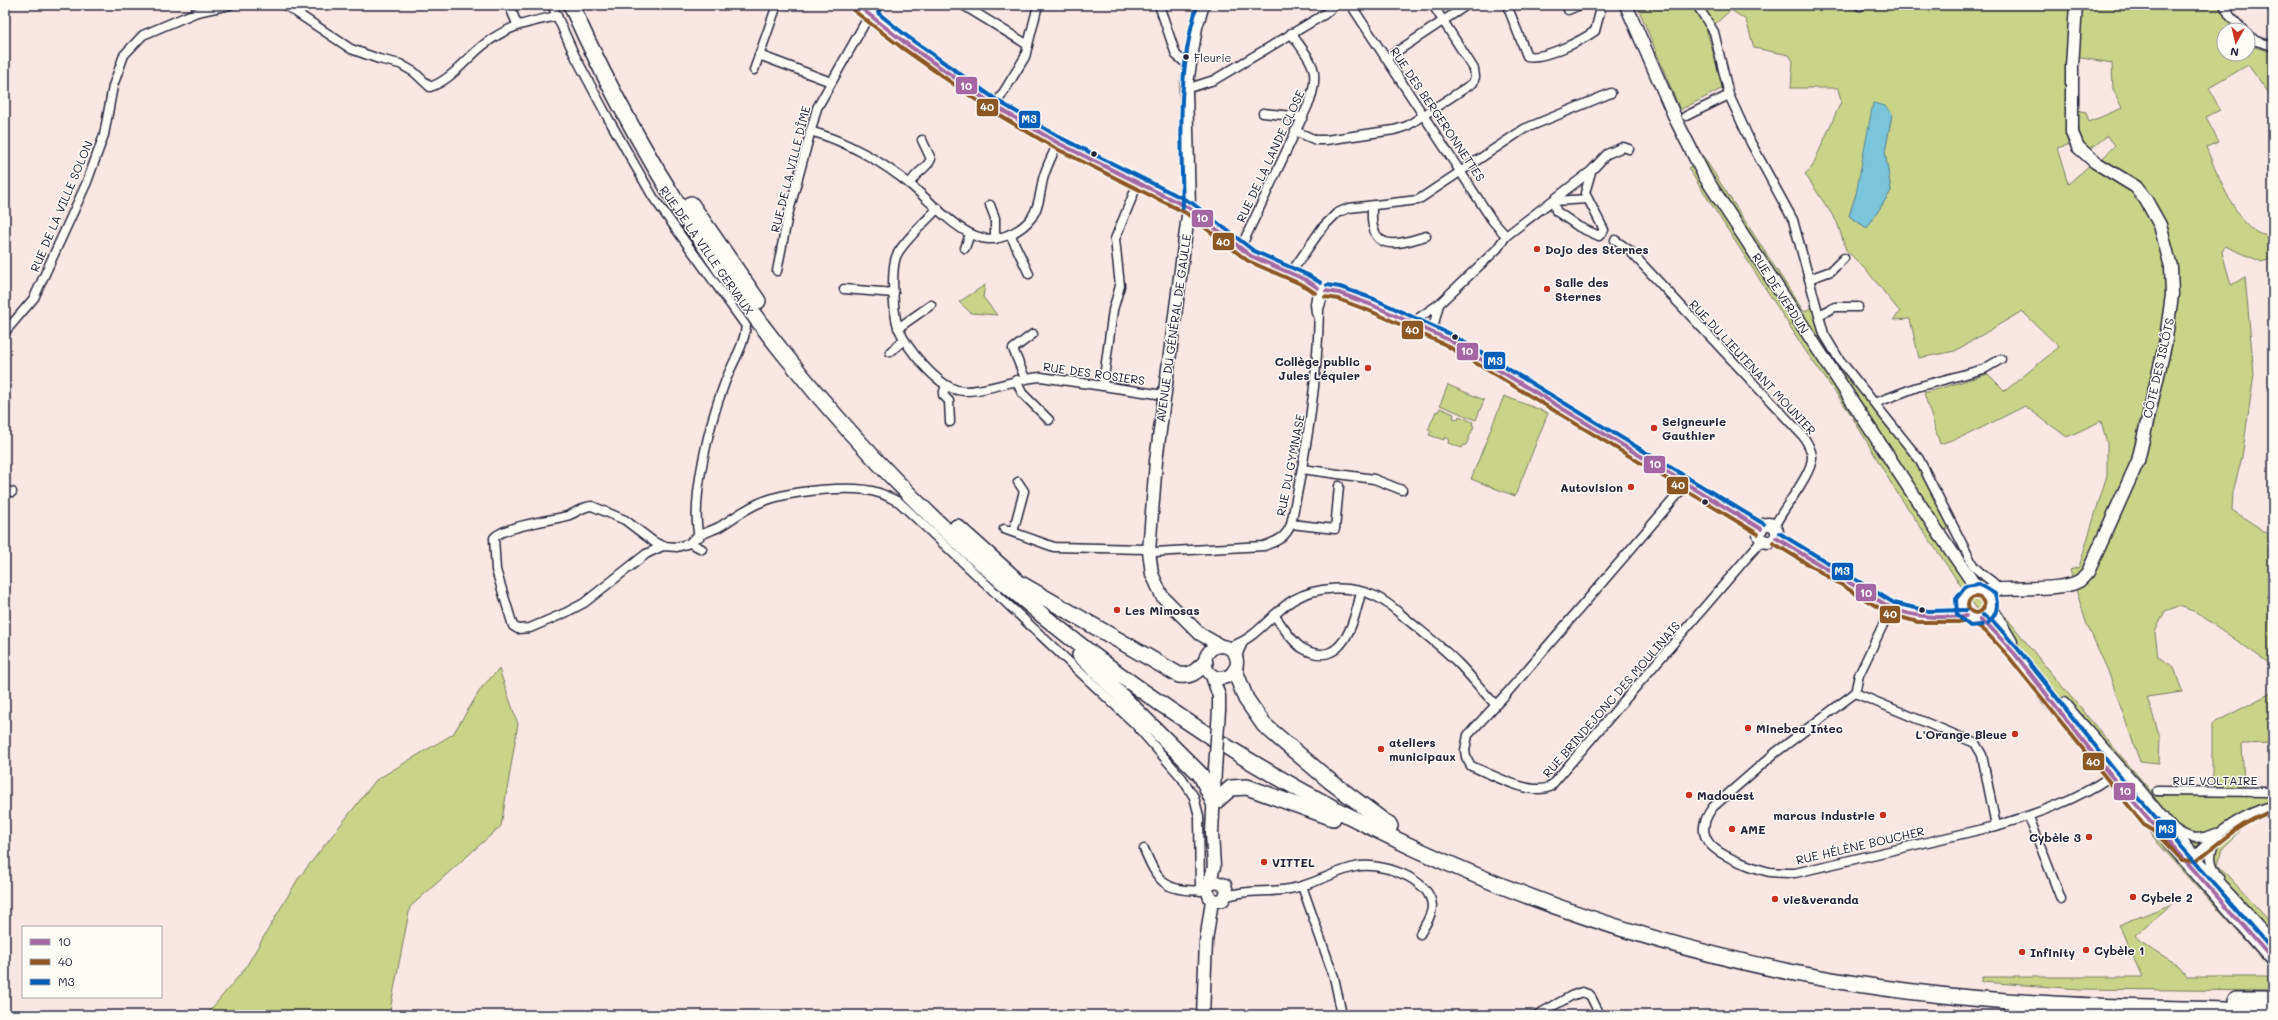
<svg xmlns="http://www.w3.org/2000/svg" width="2278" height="1020" viewBox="0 0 2278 1020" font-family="Mali,sans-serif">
  <rect width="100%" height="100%" fill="#fae7e3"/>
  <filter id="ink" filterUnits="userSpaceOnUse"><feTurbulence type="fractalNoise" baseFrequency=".025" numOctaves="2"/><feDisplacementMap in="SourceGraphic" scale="8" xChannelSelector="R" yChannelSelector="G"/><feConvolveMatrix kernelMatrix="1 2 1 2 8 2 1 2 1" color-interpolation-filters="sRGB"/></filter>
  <g filter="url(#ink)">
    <g fill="#c9d488" stroke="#767b62" fill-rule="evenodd">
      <path d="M 1637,5 L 2220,5 L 2236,30 L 2224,30 L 2224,54 L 2248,54 L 2248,42 L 2254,47 L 2273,52 L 2273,95 L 2271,96 L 2248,65 L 2209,88 L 2220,110 L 2206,117 L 2219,142 L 2206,147 C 2215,168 2243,246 2273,234 L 2273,258 L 2262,262 L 2225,246 L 2222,252 L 2231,285 L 2245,277 L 2254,374 L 2242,457 L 2233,492 L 2232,510 L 2273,537 L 2273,666 L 2196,612 L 2179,606 L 2165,611 L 2155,632 L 2158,657 L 2174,667 L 2182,692 L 2147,697 L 2160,737 L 2159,764 L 2140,762 L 2108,671 L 2086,622 L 2070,570 L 2079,567 L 2107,475 L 2107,443 L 2101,421 L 2067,437 L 2025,406 L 1969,434 L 1940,444 L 1924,393 L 1988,374 L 2005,391 L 2059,347 L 2022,311 L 1955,351 L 1919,358 L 1910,319 L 1893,320 L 1900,312 L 1868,272 L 1846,250 L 1837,222 L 1805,174 L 1812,167 L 1841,102 L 1838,88 L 1791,88 L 1793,61 L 1789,55 L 1754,48 L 1746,20 L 1731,10 L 1707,31 L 1723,88 L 1680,110 ZM 2069,56 L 2112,63 L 2113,89 L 2122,108 L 2089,122 L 2086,112 L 2076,110 L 2081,141 L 2089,150 L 2107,136 L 2115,145 L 2093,169 L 2090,165 L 2068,184 L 2057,148 L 2068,145 L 2066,116 ZM 1892,114 L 1885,152 L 1891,191 L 1867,228 L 1849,216 L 1856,194 Z"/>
      <path d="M 1703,156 L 1804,312 L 1813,306 C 1822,362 1883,408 1912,454 C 1926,477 1937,503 1949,527 L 1945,530 L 1968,566 L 1980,578 L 2002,612 L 2049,671 L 2155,796 L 2273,795 L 2273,814 L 2247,824 L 2222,848 L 2218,865 L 2271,923 L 2273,905 L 2273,971 L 2157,842 L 2120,792 L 2042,704 L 1894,488 L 1850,413 L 1807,353 L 1688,168 Z"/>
      <path d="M 985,285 L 983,297 L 997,315 L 971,313 L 959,302 Z"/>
      <path d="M 1448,385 L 1484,400 L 1476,420 L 1440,405 Z"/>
      <path d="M 1504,396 L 1548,413 L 1515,496 L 1471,479 Z"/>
      <path d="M 1440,408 L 1454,414 L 1453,418 L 1458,419 L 1459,416 L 1473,422 L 1472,425 L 1474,426 L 1466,445 L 1464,445 L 1462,448 L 1448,443 L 1449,439 L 1445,437 L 1444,440 L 1429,435 L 1431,431 L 1428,430 L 1436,411 L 1438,412 Z"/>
      <path d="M 499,669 L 518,724 L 501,826 L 410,907 L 389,1015 L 206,1015 L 244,970 L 298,879 L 376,780 L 453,734 L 482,687 Z"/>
      <path d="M 2273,692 L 2273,743 L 2242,744 L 2244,787 L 2212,788 L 2212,724 Z"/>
      <path d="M 2172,904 L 2135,935 L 2139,941 L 2178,965 L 2188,977 L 2273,977 L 2273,991 L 2080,989 L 1982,982 L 1982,977 L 2142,977 L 2119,925 Z"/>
    </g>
    <path fill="#7ac5da" stroke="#57849a" d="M 1873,103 L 1885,106 L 1892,114 L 1885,152 L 1891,191 L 1867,228 L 1849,216 L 1856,194 Z"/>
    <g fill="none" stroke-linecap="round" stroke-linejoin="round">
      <defs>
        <g id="street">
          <path d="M 285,5 L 351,49 L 379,59 L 400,64 L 414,72 L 430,87 C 452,80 468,56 486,43 C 510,25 529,22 557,16"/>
          <path d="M 509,5 L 517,24"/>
          <path d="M 552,5 L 574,54 L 608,118 L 653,197 L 746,326 C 744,348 731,364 724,385 C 710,421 690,501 699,537"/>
          <path d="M 963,5 L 1028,45"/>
          <path d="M 1159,5 L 1176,55 L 1189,66"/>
          <path d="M 1351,5 L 1492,220 L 1506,236"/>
          <path d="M 1507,5 L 1527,56 C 1543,60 1581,41 1595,31 L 1600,12 L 1599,6 L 1593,5"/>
          <path d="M 1697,5 L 1714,32 L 1729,95 L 1751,143 L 1793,220 L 1824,334 L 1839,359 L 1919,459 L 1973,565 C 1981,576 1993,579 2000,590"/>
          <path d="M 1858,5 L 1860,6"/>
          <path d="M 2224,5 L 2230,16 L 2243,30"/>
          <path d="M 1568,10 L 1580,5"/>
          <path d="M 2248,35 L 2256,41 L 2273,46"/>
          <path d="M 759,55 L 831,82"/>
          <path d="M 1387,58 L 1467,5"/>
          <path d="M 754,70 L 777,5"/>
          <path d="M 1186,89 L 1214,80 L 1325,14 L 1335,5"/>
          <path d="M 995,106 L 1025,57 L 1038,5"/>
          <path d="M 1263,113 L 1303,117"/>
          <path d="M 1686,116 L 1729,95"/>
          <path d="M 810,131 C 846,141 883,162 912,186 C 930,201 958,233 982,238 C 1000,242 1022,231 1032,217 C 1040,205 1040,192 1043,179 C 1046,167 1053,154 1058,143"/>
          <path d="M 1295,131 L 1316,140 L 1326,140 L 1394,130 L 1407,126 L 1473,83 L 1475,77 L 1474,69 L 1433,5"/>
          <path d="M 910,184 C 916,171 926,170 931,159 L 922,140"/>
          <path d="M 1588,199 L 1554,201 L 1556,211 L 1579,227 L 1599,236 L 1604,230 L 1585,193 L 1591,172"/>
          <path d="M 990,205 L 995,218 L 995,239"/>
          <path d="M 1372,206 C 1372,213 1371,223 1374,230 C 1381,253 1411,240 1426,236"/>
          <path d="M 938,208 C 928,219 900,245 896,257 C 891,271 893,316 899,329 C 907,349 936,384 957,390 C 977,395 1017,378 1041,377 L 1164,395"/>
          <path d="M 1010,234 L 1029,274"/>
          <path d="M 1615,240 L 1629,250 L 1803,436 C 1807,442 1811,448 1812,456 C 1813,474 1782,509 1774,527"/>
          <path d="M 1241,247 L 1310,101 C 1321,66 1310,61 1291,33"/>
          <path d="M 965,248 L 970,234"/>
          <path d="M 777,271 L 788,215 L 817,108 L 875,5"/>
          <path d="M 1290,274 L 1322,228 L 1337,213 L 1349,208 L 1418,200 L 1524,129 L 1611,93"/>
          <path d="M 1809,279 L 1831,271 L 1844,258"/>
          <path d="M 844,289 L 894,293"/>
          <path d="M 1439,304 L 1497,249 L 1506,236 L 1591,171 L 1607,154 L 1623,147 L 1629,149"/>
          <path d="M 1316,313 L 1315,304 L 1317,292"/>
          <path d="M 1819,315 L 1835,307 L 1858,307"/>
          <path d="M 1416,324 L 1420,317 L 1439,304 L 1432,332"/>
          <path d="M 898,328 L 931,305"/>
          <path d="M 5,332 L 34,298 L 87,182 L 104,135 L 113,86 L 124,55 L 143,35 L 197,12 L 230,5"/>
          <path d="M 890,352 L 904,340"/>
          <path d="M 1025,378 L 1013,349 L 1033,334"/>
          <path d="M 1016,380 L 1022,393 L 1049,420"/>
          <path d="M 946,385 L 943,395 L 949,401 L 950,422"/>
          <path d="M 1103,385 L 1113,310 L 1120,286 L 1115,239 L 1138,183"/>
          <path d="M 1875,403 L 1917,387 L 1984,369 L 2001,359"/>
          <path d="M 1302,469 L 1374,479 L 1402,490"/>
          <path d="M 1686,485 L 1507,693 L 1468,735 L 1465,750 L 1466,757 L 1471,766 C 1492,774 1529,796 1550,787 L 1762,540"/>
          <path d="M 5,491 L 12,492"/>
          <path d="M 1291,524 L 1335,529 L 1339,486"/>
          <path d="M 1004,529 L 1054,547 L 1145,549 L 1154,552 L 1264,546 C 1277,541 1286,538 1291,524 C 1306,452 1318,382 1319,309 L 1323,296"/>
          <path d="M 1013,532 L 1024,491 L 1018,482"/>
          <path d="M 690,543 L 702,549"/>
          <path d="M 663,546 L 646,554 L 584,603 L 565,613 L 530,628 L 518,629 L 513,626 L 496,570 L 494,538 C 501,527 552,520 567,516 C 576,513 583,506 592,506 L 625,520 L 654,542 L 663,546 L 677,547 L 690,543 C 694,536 711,531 719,527 C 734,518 750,505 767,500 C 792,491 854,484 879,493 C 886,495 892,499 899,502 L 1135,724 L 1182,778 L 1194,797 L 1199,816 L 1200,891"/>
          <path d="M 1891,608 L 1859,675 L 1855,693 L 1775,753 L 1713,807 C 1687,841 1722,856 1750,866 C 1756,868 1764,871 1770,872 C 1779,873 1787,873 1795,873 L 1996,826 C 2036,814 2077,800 2111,776"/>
          <path d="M 1274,615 C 1282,625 1291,641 1302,648 C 1343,672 1355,619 1361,592"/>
          <path d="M 1226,647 C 1254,643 1270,614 1293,600 C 1317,586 1350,585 1375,596 C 1388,602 1398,612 1409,621 C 1426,635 1443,648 1458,663 C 1471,676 1482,691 1495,704"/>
          <path d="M 1237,656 L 1243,642"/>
          <path d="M 1855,693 L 1975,743 L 1982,755 L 1996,826"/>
          <path d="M 2157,791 L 2273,792"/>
          <path d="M 2029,817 L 2061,899"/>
          <path d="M 2175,829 C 2190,840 2199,840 2216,833"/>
          <path d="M 2218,838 C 2208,852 2209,863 2219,877"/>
          <path d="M 1144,849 C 1158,882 1165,893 1204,890"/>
          <path d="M 2193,856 C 2215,834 2243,813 2273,805"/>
          <path d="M 1302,886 L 1334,977 L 1342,1015"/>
          <path d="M 1225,897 C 1245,889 1268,893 1289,889 C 1312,886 1332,872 1355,867 C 1379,861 1431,878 1432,906 C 1432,916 1425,925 1420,934"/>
          <path d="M 1537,1015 L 1571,996 L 1582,992 L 1590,995 L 1600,1015"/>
        </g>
        <g id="secondary">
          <path d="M 857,5 L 904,42 L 995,106 L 1058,143 L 1189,208 L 1251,256 L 1306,280 L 1318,288"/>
          <path d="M 1203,5 L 1196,27 L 1186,89 L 1189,208 L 1156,461 L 1149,551 L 1152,574 L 1162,596 L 1200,634 L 1221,646"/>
          <path d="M 1626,5 L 1677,122 L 1705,177 L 1934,526 L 1978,590"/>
          <path d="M 1326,291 L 1339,293 L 1372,305 L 1449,340 L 1761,529"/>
          <circle cx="1768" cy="533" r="9"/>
          <path d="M 1776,538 L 1891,608 C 1916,619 1939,618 1966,616"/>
          <circle cx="1976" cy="605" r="15"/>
          <path d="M 1983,591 C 2008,586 2060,592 2079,581 C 2082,579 2085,575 2088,572 L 2138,461 L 2165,345 L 2172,295 L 2171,267 L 2160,225 L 2146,200 L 2136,187 L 2095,162 L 2078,147 L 2072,133 L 2072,66 L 2076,5"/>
          <path d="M 1991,608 L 2011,642"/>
          <path d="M 1980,620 L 1990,627 L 2014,653 L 2111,776 L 2273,960"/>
          <circle cx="1221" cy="662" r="16"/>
          <path d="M 1212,676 L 1219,696 L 1219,710"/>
          <path d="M 2063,704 L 2134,784 L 2193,856 L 2273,943"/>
          <path d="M 1210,884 L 1216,882 L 1225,885 L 1227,892 L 1223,900 L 1215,901 L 1210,898 L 1207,890 L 1214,867 L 1212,833 L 1215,769"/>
          <path d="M 1203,1015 L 1206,942 L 1212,900"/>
        </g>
        <g id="highway">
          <path d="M 571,5 C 794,503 1268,869 1800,974 C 1957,1005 2114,1008 2273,1011"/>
          <path d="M 691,204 L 758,301"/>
          <path d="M 957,527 L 1014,578"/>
          <path d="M 1021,584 L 1179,675 C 1192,677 1196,671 1205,663"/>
          <path d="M 1080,655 L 1201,775 L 1214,803 L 1231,788 L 1247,787 L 1333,818"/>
          <path d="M 1235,671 L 1246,699 L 1264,725 L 1330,781 L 1390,826"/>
          <path d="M 2236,1000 L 2273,1000"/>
        </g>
      </defs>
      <use href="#street" stroke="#22223b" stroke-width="11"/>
      <use href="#secondary" stroke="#22223b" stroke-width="15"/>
      <use href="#highway" stroke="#22223b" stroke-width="18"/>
      <use href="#street" stroke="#fdfcf7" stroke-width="8"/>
      <use href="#secondary" stroke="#fdfcf7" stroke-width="12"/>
      <use href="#highway" stroke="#fdfcf7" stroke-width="15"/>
      <defs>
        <path id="secondary-bridge" d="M 1215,769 L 1219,710"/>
      </defs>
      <use href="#secondary-bridge" stroke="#22223b" stroke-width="15" stroke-linecap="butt"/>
      <use href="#secondary-bridge" stroke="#fdfcf7" stroke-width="12"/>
      <defs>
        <g id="bus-1">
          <path d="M 857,5 L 904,42 L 995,106 L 1058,143 L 1189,208 L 1251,256 L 1306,280 L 1318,288"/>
          <path d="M 1326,291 L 1339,293 L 1372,305 L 1449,340 L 1761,529"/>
          <path d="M 1776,538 L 1891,608 C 1916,618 1940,618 1966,616"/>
          <path d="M 1980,620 L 1990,627 L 2014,653 L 2111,776 L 2273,960"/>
        </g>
        <g id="bus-2">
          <path d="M 853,10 L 901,47 L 992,111 L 1055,148 L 1186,213 L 1248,261 L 1303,285 L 1315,293"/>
          <path d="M 1325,297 L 1338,299 L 1370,311 L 1446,345 L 1758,534"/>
          <path d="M 1773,543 L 1889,614 L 1918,622 L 1966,622"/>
          <circle cx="1976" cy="605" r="8"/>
          <path d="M 1977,625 L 1986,632 L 2009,657 L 2144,825 L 2154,831 L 2182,860 L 2196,861 C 2221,841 2242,821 2273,811"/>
        </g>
        <g id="bus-3">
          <path d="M 881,7 L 878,13 L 908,37 L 998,101 L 1061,138 L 1192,203 L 1254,251 L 1308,275 L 1321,283"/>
          <path d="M 1183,208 C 1181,139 1177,72 1197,5"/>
          <path d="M 1327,285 L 1340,287 L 1374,299 L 1452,335 L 1764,524"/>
          <path d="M 1779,533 L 1894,603 L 1928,611 L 1966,610"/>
          <path d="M 1983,615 L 1994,622 L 2018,649 L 2116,772 L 2273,951"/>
          <path d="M 1982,625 L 1970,626 L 1957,615 L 1956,599 L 1966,586 L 1979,584 L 1995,594 C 1999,606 1997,614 1988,623"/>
        </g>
      </defs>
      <use href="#bus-1" stroke="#fdfcf7" stroke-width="7"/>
      <use href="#bus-2" stroke="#fdfcf7" stroke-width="7"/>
      <use href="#bus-3" stroke="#fdfcf7" stroke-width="7"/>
      <use href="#bus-1" stroke="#a467a3" stroke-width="4"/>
      <use href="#bus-2" stroke="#8c5723" stroke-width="4"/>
      <use href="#bus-3" stroke="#005eb8" stroke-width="4"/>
    </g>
  </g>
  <g fill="#22223b" stroke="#fdfcf7" stroke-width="1.5">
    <circle cx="1186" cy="57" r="3.5"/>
    <circle cx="1094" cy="154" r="3.5"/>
    <circle cx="1455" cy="337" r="3.5"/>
    <circle cx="1705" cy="502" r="3.5"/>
    <circle cx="1922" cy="610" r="3.5"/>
  </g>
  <g fill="#c8321e" stroke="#fdfcf7" stroke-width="1.5">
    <circle cx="1537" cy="249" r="4"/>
    <circle cx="1547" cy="289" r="4"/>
    <circle cx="1368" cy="368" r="4"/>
    <circle cx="1654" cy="428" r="4"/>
    <circle cx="1631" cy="487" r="4"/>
    <circle cx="1117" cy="610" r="4"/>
    <circle cx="1748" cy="728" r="4"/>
    <circle cx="2015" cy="734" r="4"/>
    <circle cx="1381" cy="749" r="4"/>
    <circle cx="1689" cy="795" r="4"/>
    <circle cx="1883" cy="815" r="4"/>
    <circle cx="1732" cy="829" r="4"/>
    <circle cx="2089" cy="837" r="4"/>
    <circle cx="1264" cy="862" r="4"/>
    <circle cx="2133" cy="897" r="4"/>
    <circle cx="1775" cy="899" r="4"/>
    <circle cx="2086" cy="950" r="4"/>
    <circle cx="2022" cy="952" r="4"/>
  </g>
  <g text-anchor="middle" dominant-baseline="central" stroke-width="3" stroke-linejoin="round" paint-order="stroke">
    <g font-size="11" fill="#22223b" stroke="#fdfcf7" text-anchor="start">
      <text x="1194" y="57">Fleurie</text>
    </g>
    <g font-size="12" fill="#22223b" stroke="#fdfcf7">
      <text transform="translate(1438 114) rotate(56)">RUE DES BERGERONNETTES</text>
      <text transform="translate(1270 156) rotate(-65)">RUE DE LA LANDE CLOSE</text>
      <text transform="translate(790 169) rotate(-76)">RUE DE LA VILLE DÎME</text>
      <text transform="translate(61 206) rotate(-67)">RUE DE LA VILLE SOLON</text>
      <text transform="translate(707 250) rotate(55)">RUE DE LA VILLE GERVAUX</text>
      <text transform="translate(1781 293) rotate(57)">RUE DE VERDUN</text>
      <text transform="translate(1173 328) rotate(-82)">AVENUE DU GÉNÉRAL DE GAULLE</text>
      <text transform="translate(1753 367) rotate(47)">RUE DU LIEUTENANT MOUNIER</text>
      <text transform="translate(2158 368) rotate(-77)">CÔTE DES ISLÔTS</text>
      <text transform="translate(1094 373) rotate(8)">RUE DES ROSIERS</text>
      <text transform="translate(1290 465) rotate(-79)">RUE DU GYMNASE</text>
      <text transform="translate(1611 699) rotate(-49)">RUE BRINDEJONC DES MOULINAIS</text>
      <text x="2215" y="780">RUE VOLTAIRE</text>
      <text transform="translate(1860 845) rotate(-13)">RUE HÉLÈNE BOUCHER</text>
    </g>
    <g font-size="12" font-weight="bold" fill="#22223b" stroke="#fdfcf7" text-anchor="start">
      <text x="1545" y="249">Dojo des Sternes</text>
      <text x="1555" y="282">Salle des<tspan x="1555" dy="14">Sternes</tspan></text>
      <text x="1360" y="361" text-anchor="end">Collège public<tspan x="1360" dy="14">Jules Léquier</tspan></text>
      <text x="1662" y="421">Seigneurie<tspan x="1662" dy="14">Gauthier</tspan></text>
      <text x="1623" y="487" text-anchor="end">Autovision</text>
      <text x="1125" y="610">Les Mimosas</text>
      <text x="1756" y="728">Minebea Intec</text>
      <text x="2007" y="734" text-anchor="end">L'Orange Bleue</text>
      <text x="1389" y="742">ateliers<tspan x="1389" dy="14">municipaux</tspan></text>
      <text x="1697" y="795">Madouest</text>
      <text x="1875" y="815" text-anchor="end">marcus industrie</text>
      <text x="1740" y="829">AME</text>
      <text x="2081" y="837" text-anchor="end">Cybèle 3</text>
      <text x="1272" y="862">VITTEL</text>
      <text x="2141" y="897">Cybele 2</text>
      <text x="1783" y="899">vie&amp;veranda</text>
      <text x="2094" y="950">Cybèle 1</text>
      <text x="2030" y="952">Infinity</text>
    </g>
  </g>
  <g stroke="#fdfcf7" stroke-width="1.5">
    <rect x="955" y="76" width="23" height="19" rx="4" fill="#a467a3"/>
    <rect x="976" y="98" width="23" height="19" rx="4" fill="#8c5723"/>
    <rect x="1018" y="110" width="23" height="19" rx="4" fill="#005eb8"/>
    <rect x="1191" y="209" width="23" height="19" rx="4" fill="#a467a3"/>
    <rect x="1212" y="232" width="23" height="19" rx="4" fill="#8c5723"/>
    <rect x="1401" y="320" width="23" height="20" rx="4" fill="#8c5723"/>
    <rect x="1456" y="342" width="23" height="19" rx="4" fill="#a467a3"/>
    <rect x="1483" y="351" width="23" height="19" rx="4" fill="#005eb8"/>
    <rect x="1643" y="455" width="23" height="19" rx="4" fill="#a467a3"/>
    <rect x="1666" y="476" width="23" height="19" rx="4" fill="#8c5723"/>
    <rect x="1831" y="562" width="23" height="19" rx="4" fill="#005eb8"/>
    <rect x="1855" y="583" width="22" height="19" rx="4" fill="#a467a3"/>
    <rect x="1879" y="605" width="22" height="19" rx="4" fill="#8c5723"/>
    <rect x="2082" y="752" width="23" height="19" rx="4" fill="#8c5723"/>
    <rect x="2113" y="782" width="23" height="19" rx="4" fill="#a467a3"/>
    <rect x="2155" y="819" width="22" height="20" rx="4" fill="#005eb8"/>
  </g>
  <g font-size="11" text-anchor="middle" font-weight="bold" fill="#fff">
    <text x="966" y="90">10</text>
    <text x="987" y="111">40</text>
    <text x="1029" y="123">M3</text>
    <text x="1202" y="222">10</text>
    <text x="1223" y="246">40</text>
    <text x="1412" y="334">40</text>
    <text x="1467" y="355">10</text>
    <text x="1495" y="365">M3</text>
    <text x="1655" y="468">10</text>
    <text x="1678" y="489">40</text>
    <text x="1842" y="575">M3</text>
    <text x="1866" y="597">10</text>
    <text x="1890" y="618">40</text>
    <text x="2093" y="766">40</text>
    <text x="2125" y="795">10</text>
    <text x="2166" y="833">M3</text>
  </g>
  <rect width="2278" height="1020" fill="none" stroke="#fdfcf7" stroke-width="20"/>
  <rect x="10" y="10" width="2258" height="1000" fill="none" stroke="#22223b" stroke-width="1.5" filter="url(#ink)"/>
  <rect x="22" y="926" width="140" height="72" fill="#fdfcf7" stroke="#a5a5ac"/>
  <rect x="30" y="939" width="20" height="6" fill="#a467a3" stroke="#a5a5ac"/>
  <text x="58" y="946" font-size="12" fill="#22223b">10</text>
  <rect x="30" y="959" width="20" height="6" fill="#8c5723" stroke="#a5a5ac"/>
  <text x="58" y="966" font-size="12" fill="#22223b">40</text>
  <rect x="30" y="979" width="20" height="6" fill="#005eb8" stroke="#a5a5ac"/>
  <text x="58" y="986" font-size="12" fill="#22223b">M3</text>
  <g transform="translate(2236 42) rotate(188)"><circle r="19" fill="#fdfcf7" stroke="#a5a5ac"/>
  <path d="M0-3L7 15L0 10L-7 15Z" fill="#c8321e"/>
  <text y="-6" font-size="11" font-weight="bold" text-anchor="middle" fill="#22223b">N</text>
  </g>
</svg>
